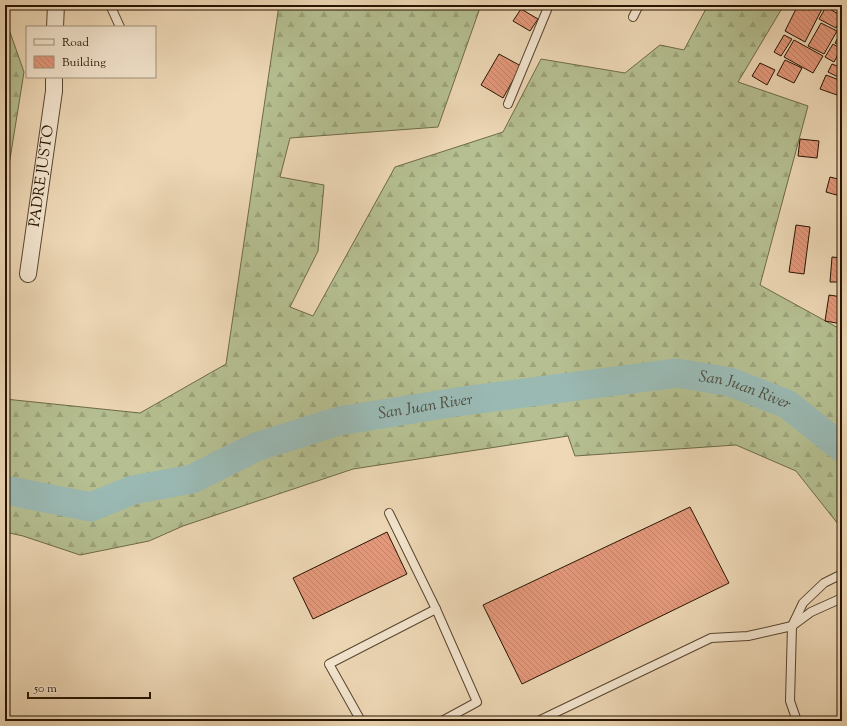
<svg xmlns="http://www.w3.org/2000/svg" width="847" height="726" viewBox="0 0 847 726" font-family="'Sorts Mill Goudy',serif">
  <defs>
    <pattern id="forest-firs" width="22" height="20" patternUnits="userSpaceOnUse"><rect width="22" height="20" fill="#b5bf91"/><path d="M5 1l3.5 6h-7zM16 11l3.5 6h-7z" fill="#9ca37b"/></pattern>
    <pattern id="building-back-hatch" width="6" height="6" patternUnits="userSpaceOnUse"><rect width="6" height="6" fill="#e5997c"/><path d="M-1 5l2 2M0 0l6 6M5-1l2 2" fill="none" stroke="#c48369"/></pattern>
  </defs>
  <rect width="100%" height="100%" fill="#eed8b6"/>
  <filter id="stains"><feTurbulence type="fractalNoise" baseFrequency=".005" numOctaves="4"/><feColorMatrix values="0 0 0 0 .2 0 0 0 0 .09 0 0 0 0 .02 0 0 0 .5 -.17"/></filter>
  <radialGradient id="worn" r=".72"><stop offset=".6" stop-color="#630" stop-opacity="0"/><stop offset="1" stop-color="#630" stop-opacity=".3"/></radialGradient>
  <g fill="url(#forest-firs)" stroke="#6e6a48">
    <path d="M 279,5 L 481,5 L 438,127 L 290,138 L 280,177 L 324,185 L 318,251 L 290,307 L 313,316 L 395,167 L 503,132 L 541,59 L 625,73 L 660,45 L 684,50 L 708,5 L 784,5 L 738,82 L 808,106 L 760,285 L 842,330 L 842,529 L 796,471 L 736,445 L 575,456 L 568,436 L 353,469 L 183,526 L 149,541 L 80,555 L 23,536 L 5,532 L 5,399 L 140,413 L 226,364 Z"/>
    <path d="M 5,18 L 24,72 L 5,190 Z"/>
  </g>
  <g fill="none" stroke-linecap="round" stroke-linejoin="round">
    <path stroke="#9ab9b3" stroke-width="29" id="s1" d="M 5,490 L 91,507 L 133,490 L 192,479 L 256,447 L 339,421 L 456,402 L 677,373 L 730,382 L 787,404 L 842,448"/>
  </g>
  <g fill="url(#building-back-hatch)" stroke="#261400">
    <path d="M 798,5 L 824,5 L 805,42 L 785,31 Z"/>
    <path d="M 826,7 L 842,16 L 836,28 L 819,19 Z"/>
    <path d="M 521,9 L 538,19 L 530,31 L 513,21 Z"/>
    <path d="M 821,23 L 837,31 L 824,54 L 808,46 Z"/>
    <path d="M 842,30 L 842,47 L 835,43 Z"/>
    <path d="M 784,35 L 792,39 L 781,56 L 774,52 Z"/>
    <path d="M 794,40 L 823,56 L 813,73 L 784,57 Z"/>
    <path d="M 833,44 L 841,49 L 834,62 L 825,57 Z"/>
    <path d="M 499,54 L 521,66 L 503,98 L 481,85 Z"/>
    <path d="M 785,60 L 802,68 L 794,83 L 777,75 Z"/>
    <path d="M 760,63 L 775,70 L 767,85 L 752,76 Z"/>
    <path d="M 832,64 L 842,68 L 842,79 L 828,72 Z"/>
    <path d="M 826,75 L 842,81 L 837,95 L 820,89 Z"/>
    <path d="M 800,139 L 819,141 L 817,158 L 798,156 Z"/>
    <path d="M 830,177 L 842,180 L 840,196 L 826,192 Z"/>
    <path d="M 796,225 L 810,227 L 804,274 L 789,272 Z"/>
    <path d="M 832,257 L 842,258 L 842,282 L 830,282 Z"/>
    <path d="M 829,295 L 842,297 L 842,324 L 825,321 Z"/>
    <path d="M 690,507 L 729,583 L 522,684 L 483,605 Z"/>
    <path d="M 387,532 L 407,574 L 313,619 L 293,578 Z"/>
  </g>
  <g fill="none" stroke-linecap="round" stroke-linejoin="round">
    <defs>
      <g id="lane">
        <path d="M 110,5 L 120,27"/>
        <path d="M 633,17 L 639,5"/>
        <path d="M 508,104 L 549,5"/>
        <path d="M 389,513 L 436,609 L 477,702 L 442,721"/>
        <path d="M 361,721 L 329,664 L 436,609"/>
        <path d="M 538,721 L 711,638 L 748,636 L 792,626 L 811,612 L 842,598"/>
        <path d="M 797,721 L 790,701 L 792,626 L 803,603 L 824,583 L 842,574"/>
      </g>
      <g id="street">
        <path d="M 55,27 L 56,5"/>
        <path id="s2" d="M 28,274 L 54,91 L 54,77"/>
      </g>
    </defs>
    <use href="#lane" stroke="#58452e" stroke-width="10"/>
    <use href="#street" stroke="#58452e" stroke-width="18"/>
    <use href="#lane" stroke="#f4e6d0" stroke-width="8"/>
    <use href="#street" stroke="#f4e6d0" stroke-width="16"/>
  </g>
  <g text-anchor="middle" dominant-baseline="central" stroke-width="3.5" stroke-linejoin="round" paint-order="stroke">
    <g font-size="15" fill="#261400" stroke="#f4e6d0">
      <text stroke="none"><textPath href="#s2" startOffset="99">PADRE JUSTO</textPath></text>
    </g>
    <g font-size="16" font-style="italic" fill="#4f4e3f" stroke="#f4e6d0">
      <text stroke="none"><textPath href="#s1" startOffset="763">San Juan River</textPath></text>
      <text stroke="none"><textPath href="#s1" startOffset="439">San Juan River</textPath></text>
    </g>
  </g>
  <rect width="847" height="726" fill="none" stroke="#eed8b6" stroke-width="20"/>
  <rect x="6" y="6" width="835" height="714" fill="none" stroke="#261400" stroke-width="2"/>
  <rect x="10" y="10" width="827" height="706" fill="none" stroke="#261400"/>
  <rect x="26" y="26" width="130" height="52" fill="#f4e6d0" stroke="#a2927d"/>
  <rect x="34" y="39" width="20" height="6" fill="#f4e6d0" stroke="#a2927d"/>
  <text x="62" y="46" font-size="12" fill="#261400">Road</text>
  <rect x="34" y="56" width="20" height="12" fill="url(#building-back-hatch)" stroke="#a2927d"/>
  <text x="62" y="66" font-size="12" fill="#261400">Building</text>
  <path d="M28 692v6h122v-6" fill="none" stroke="#261400" stroke-width="2"/>
  <text x="34" y="692" font-size="12" fill="#261400" stroke="#f4e6d0" stroke-width="3" paint-order="stroke">50 m</text>
  <rect width="100%" height="100%" filter="url(#stains)"/>
  <rect width="100%" height="100%" fill="url(#worn)"/>
</svg>
